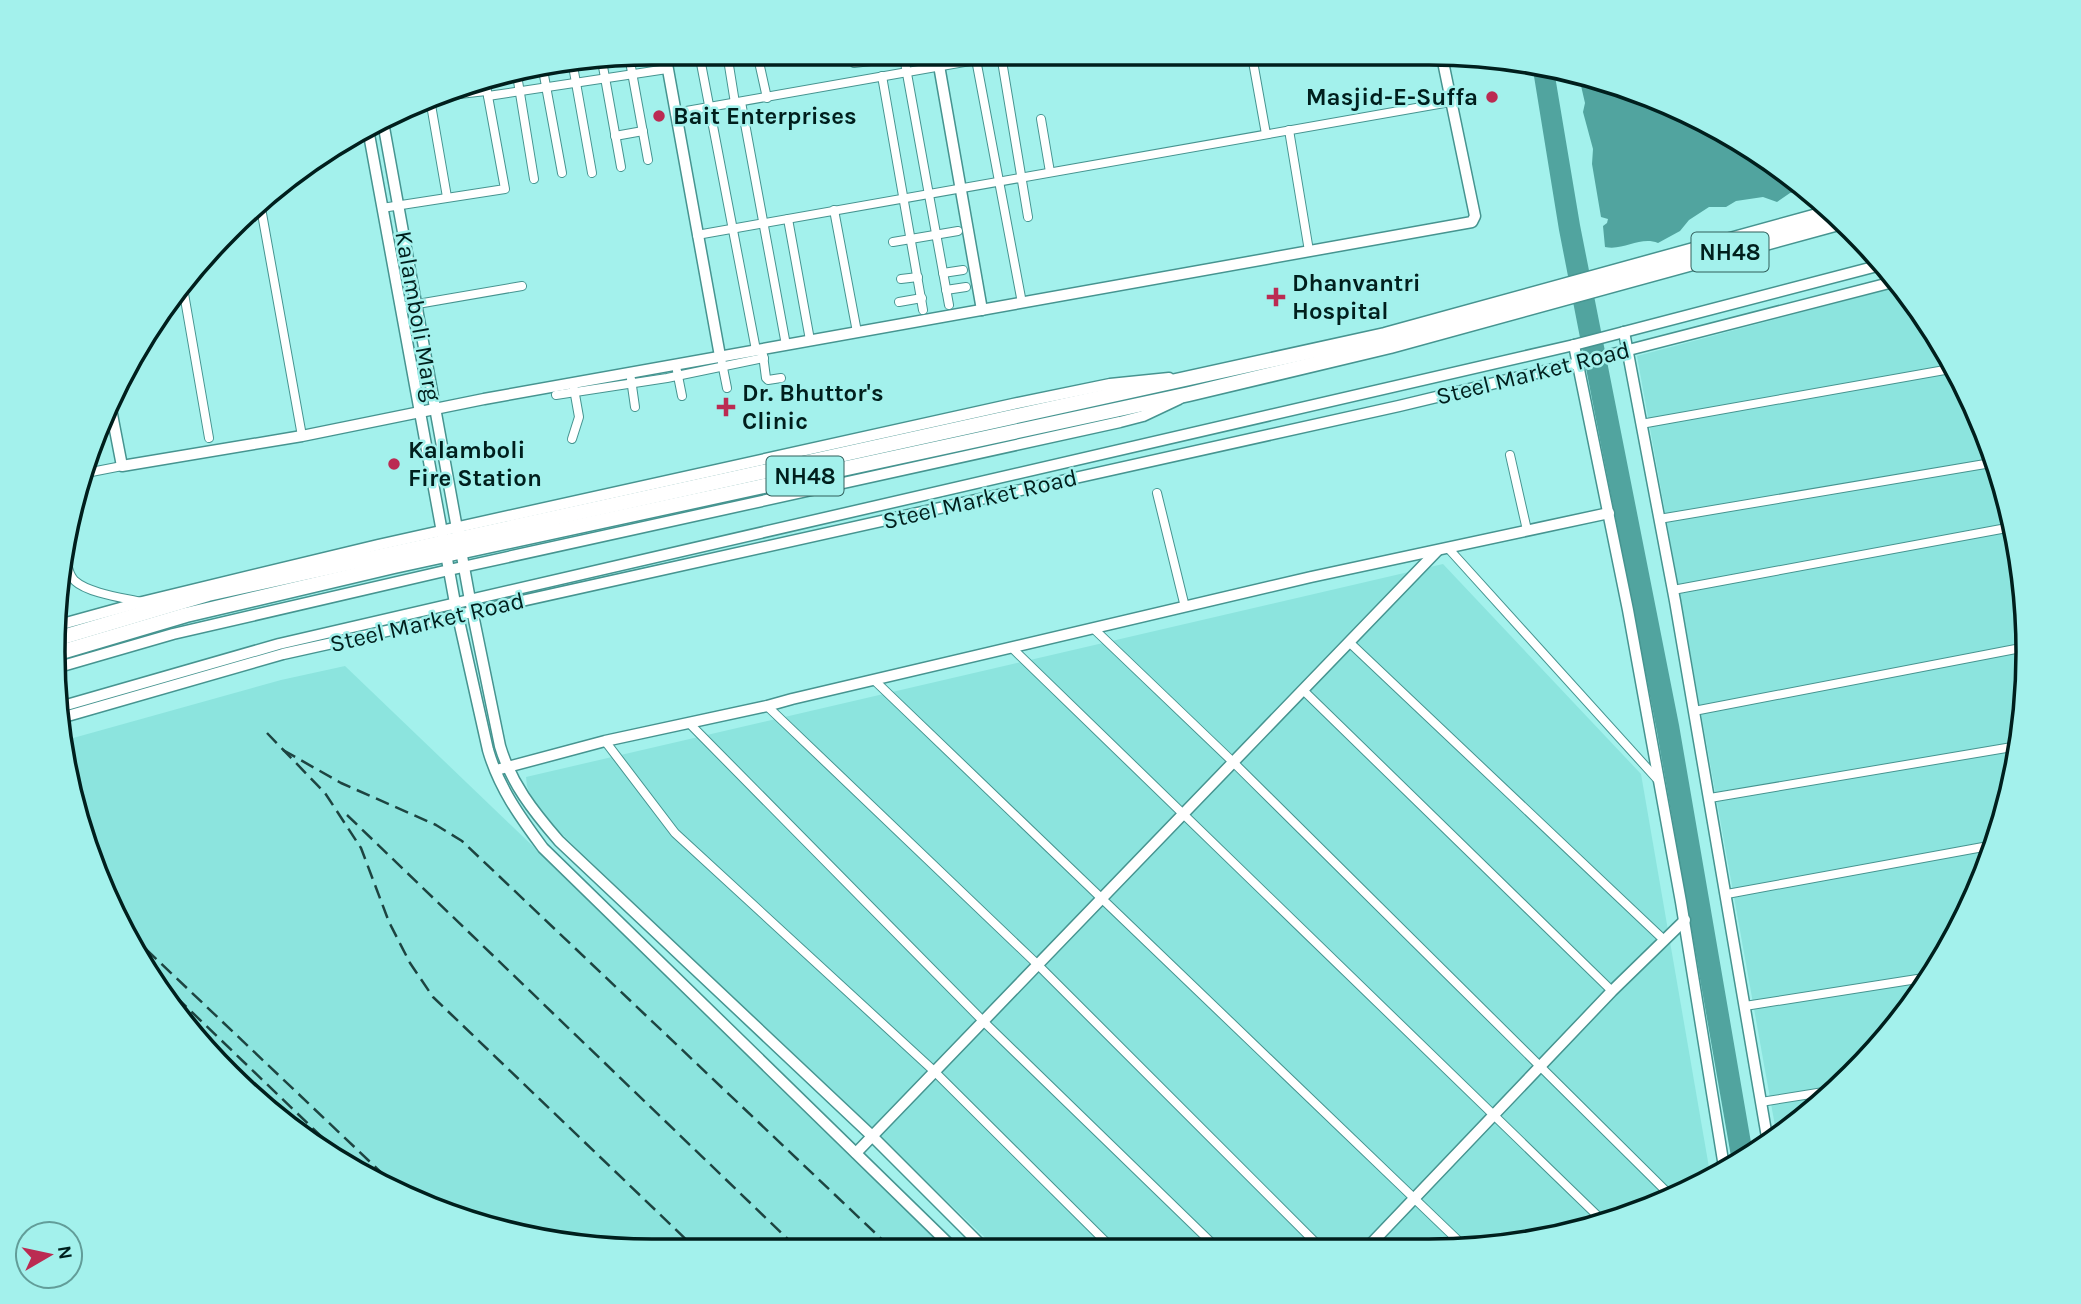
<svg xmlns="http://www.w3.org/2000/svg" width="2081" height="1304" viewBox="0 0 2081 1304" font-family="Karla,sans-serif">
  <rect width="100%" height="100%" fill="#a3f1ec"/>
  <g fill="#8ce4de">
    <path d="M 1901,286 L 1948,353 L 1997,460 L 2023,574 L 2027,692 L 2008,808 L 1966,918 L 1904,1017 L 1824,1103 L 1777,1137 L 1637,356 Z"/>
    <path d="M 1443,564 L 1641,774 L 1711,1179 L 1621,1220 L 1469,1250 L 996,1248 L 549,822 L 531,797 L 527,786 L 526,777 Z"/>
    <path d="M 345,666 L 952,1248 L 574,1246 L 423,1206 L 287,1127 L 153,985 L 73,808 L 66,740 L 281,680 Z"/>
  </g>
  <g fill="#51a49f">
    <path d="M 1532,64 L 1554,70 L 1580,225 L 1679,725 L 1753,1154 L 1733,1168 L 1657,732 L 1559,230 Z"/>
    <path d="M 1579,77 L 1658,98 L 1794,177 L 1803,185 L 1802,191 L 1790,193 L 1777,202 L 1763,197 L 1736,201 L 1726,207 L 1709,207 L 1689,220 L 1680,231 L 1658,243 C 1640,236 1624,251 1605,247 L 1603,226 L 1607,223 L 1608,219 L 1601,217 L 1592,164 L 1593,149 L 1583,112 L 1585,103 Z"/>
  </g>
  <g fill="none" stroke-linecap="round" stroke-linejoin="round">
    <defs>
      <g id="street">
        <path d="M 699,53 L 756,350"/>
        <path d="M 727,53 L 735,103"/>
        <path d="M 757,53 L 767,98"/>
        <path d="M 851,54 L 854,63 L 904,57 L 949,305"/>
        <path d="M 975,54 L 1022,303"/>
        <path d="M 1001,55 L 1028,217"/>
        <path d="M 629,56 L 648,160"/>
        <path d="M 1252,56 L 1266,134"/>
        <path d="M 602,61 L 621,167"/>
        <path d="M 573,66 L 592,173"/>
        <path d="M 543,70 L 562,173"/>
        <path d="M 517,75 L 534,179"/>
        <path d="M 882,76 L 923,310"/>
        <path d="M 488,96 L 667,69"/>
        <path d="M 433,97 L 486,91"/>
        <path d="M 430,99 L 447,197"/>
        <path d="M 741,102 L 786,345"/>
        <path d="M 675,113 L 1004,55"/>
        <path d="M 1041,119 L 1050,172"/>
        <path d="M 1289,130 L 1309,251"/>
        <path d="M 615,136 L 643,131"/>
        <path d="M 261,208 L 302,436"/>
        <path d="M 382,208 L 505,189 L 485,80"/>
        <path d="M 834,210 L 857,332"/>
        <path d="M 788,219 L 810,340"/>
        <path d="M 697,235 L 1450,102"/>
        <path d="M 893,242 L 958,231"/>
        <path d="M 943,273 L 963,270"/>
        <path d="M 901,279 L 918,277"/>
        <path d="M 182,282 L 209,438"/>
        <path d="M 946,290 L 966,287"/>
        <path d="M 899,302 L 922,298"/>
        <path d="M 400,307 L 522,286"/>
        <path d="M 763,355 L 766,378 L 768,380 L 781,378"/>
        <path d="M 722,363 L 727,388"/>
        <path d="M 677,371 L 682,396"/>
        <path d="M 631,379 L 635,407"/>
        <path d="M 556,395 L 667,378 L 764,358"/>
        <path d="M 1641,424 L 1956,368"/>
        <path d="M 572,439 L 579,417 L 574,389"/>
        <path d="M 1510,455 L 1527,530"/>
        <path d="M 81,474 L 122,466"/>
        <path d="M 1157,493 L 1185,607"/>
        <path d="M 1659,519 L 1997,462"/>
        <path d="M 70,533 L 73,516"/>
        <path d="M 1448,548 L 1657,779"/>
        <path d="M 66,554 C 67,563 68,574 75,581 C 88,593 124,598 141,602"/>
        <path d="M 1673,590 L 2012,527"/>
        <path d="M 1094,629 L 1233,762 L 1672,1197"/>
        <path d="M 1349,642 L 1664,940"/>
        <path d="M 1012,648 L 1605,1223"/>
        <path d="M 874,680 L 1468,1250"/>
        <path d="M 1303,690 L 1612,991"/>
        <path d="M 767,706 L 1037,964 L 1323,1250"/>
        <path d="M 1694,711 L 2026,647"/>
        <path d="M 689,723 L 983,1021 L 1218,1249"/>
        <path d="M 605,741 L 675,833 L 934,1071 L 1113,1249"/>
        <path d="M 1710,798 L 2018,746"/>
        <path d="M 1727,894 L 1994,845"/>
        <path d="M 1745,1006 L 1930,977"/>
        <path d="M 1761,1102 L 1836,1090"/>
      </g>
      <g id="secondary">
        <path d="M 665,53 L 720,356"/>
        <path d="M 937,54 L 982,310"/>
        <path d="M 383,122 L 470,600 L 500,746 C 511,783 533,811 559,841 L 872,1136 L 984,1248"/>
        <path d="M 368,129 L 455,603 L 488,750 C 499,788 520,817 543,848 L 953,1248"/>
        <path d="M 1624,332 L 1675,601 L 1768,1143"/>
        <path d="M 1574,345 L 1628,610 L 1681,902 L 1725,1173"/>
        <path d="M 111,409 L 122,466 L 302,436 L 484,399 L 1472,222 L 1475,216 L 1442,57"/>
        <path d="M 2005,494 L 2024,603"/>
        <path d="M 55,626 L 142,602 L 378,545 L 1013,404 L 1110,384 L 1169,378"/>
        <path d="M 59,667 L 173,634 L 449,570 L 1120,422 L 1143,416 L 1179,399"/>
        <path d="M 63,706 L 279,644 L 1574,345 L 1885,264"/>
        <path d="M 64,717 L 283,654 L 1399,406 L 1578,363 L 1897,281"/>
        <path d="M 500,769 L 605,741 L 767,706 L 792,699 L 1311,577 L 1609,513"/>
        <path d="M 856,1153 L 1437,551"/>
        <path d="M 1365,1250 L 1612,991 L 1685,920"/>
      </g>
      <g id="highway">
        <path d="M 56,639 L 208,594 L 1385,335 L 1832,212"/>
        <path d="M 58,653 L 186,615 L 394,566 L 1189,394 L 1390,346 L 1842,222"/>
      </g>
    </defs>
    <use href="#street" stroke="#469490" stroke-width="10"/>
    <use href="#secondary" stroke="#469490" stroke-width="13"/>
    <use href="#highway" stroke="#469490" stroke-width="17"/>
    <use href="#street" stroke="#fff" stroke-width="8"/>
    <use href="#secondary" stroke="#fff" stroke-width="10"/>
    <use href="#highway" stroke="#fff" stroke-width="14"/>
    <g stroke="#1d4441" stroke-width="2.5" stroke-dasharray="14 7" stroke-linecap="butt">
      <path d="M 267,733 L 325,793 L 361,848 L 389,922 L 410,963 L 433,997 L 694,1247"/>
      <path d="M 283,750 L 341,783 L 436,825 L 462,841 L 891,1248"/>
      <path d="M 347,815 L 796,1247"/>
      <path d="M 131,935 L 406,1196"/>
      <path d="M 146,968 L 351,1165"/>
    </g>
  </g>
  <g fill="#bb2b52" stroke="#a3f1ec" stroke-width="2.5">
    <circle cx="1492" cy="97" r="7"/>
    <circle cx="659" cy="116" r="7"/>
    <path d="M1272.5 286.5h7v7h7v7h-7v7h-7v-7h-7v-7h7z"/>
    <path d="M722.5 396.5h7v7h7v7h-7v7h-7v-7h-7v-7h7z"/>
    <circle cx="394" cy="464" r="7"/>
  </g>
  <g text-anchor="middle" dominant-baseline="central" stroke-width="5" stroke-linejoin="round" paint-order="stroke">
    <g fill="#a3f1ec" stroke="#315e5b" stroke-width="2">
      <rect x="1691.5" y="232.5" width="77" height="39" rx="5"/>
      <rect x="766.5" y="456.5" width="77" height="39" rx="5"/>
    </g>
    <g font-size="23" font-weight="bold" fill="#001f1d">
      <text x="1730" y="252">NH48</text>
      <text x="805" y="476">NH48</text>
    </g>
    <g font-size="24" font-weight="bold" fill="#001f1d" stroke="#a3f1ec" text-anchor="start">
      <text x="1478" y="97" text-anchor="end">Masjid-E-Suffa</text>
      <text x="673" y="116">Bait Enterprises</text>
      <text x="1292" y="283">Dhanvantri<tspan x="1292" dy="28">Hospital</tspan></text>
      <text x="742" y="393">Dr. Bhuttor's<tspan x="742" dy="28">Clinic</tspan></text>
      <text x="408" y="450">Kalamboli<tspan x="408" dy="28">Fire Station</tspan></text>
    </g>
    <g font-size="24" fill="#001f1d" stroke="#a3f1ec">
      <text transform="translate(418 316) rotate(80)">Kalamboli Marg</text>
      <text transform="translate(1533 373) rotate(-14)">Steel Market Road</text>
      <text transform="translate(980 499) rotate(-13)">Steel Market Road</text>
      <text transform="translate(427 622) rotate(-13)">Steel Market Road</text>
    </g>
  </g>
  <path d="M0 0H2081V1304H0ZM652 65H1429A587 587 0 0 1 2016 652V652A587 587 0 0 1 1429 1239H652A587 587 0 0 1 65 652V652A587 587 0 0 1 652 65Z" fill="#a3f1ec" fill-rule="evenodd"/>
  <path fill="none" stroke="#001f1d" stroke-width="3.5" d="M652 65H1429A587 587 0 0 1 2016 652V652A587 587 0 0 1 1429 1239H652A587 587 0 0 1 65 652V652A587 587 0 0 1 652 65Z"/>
  <g transform="translate(49 1255) rotate(81)"><circle r="33" fill="#a3f1ec" stroke="#629d99" stroke-width="2"/>
  <path d="M0-5L12 26L0 18L-12 26Z" fill="#bb2b52"/>
  <text y="-10" font-size="19" font-weight="bold" text-anchor="middle" fill="#001f1d">N</text>
  </g>
</svg>
